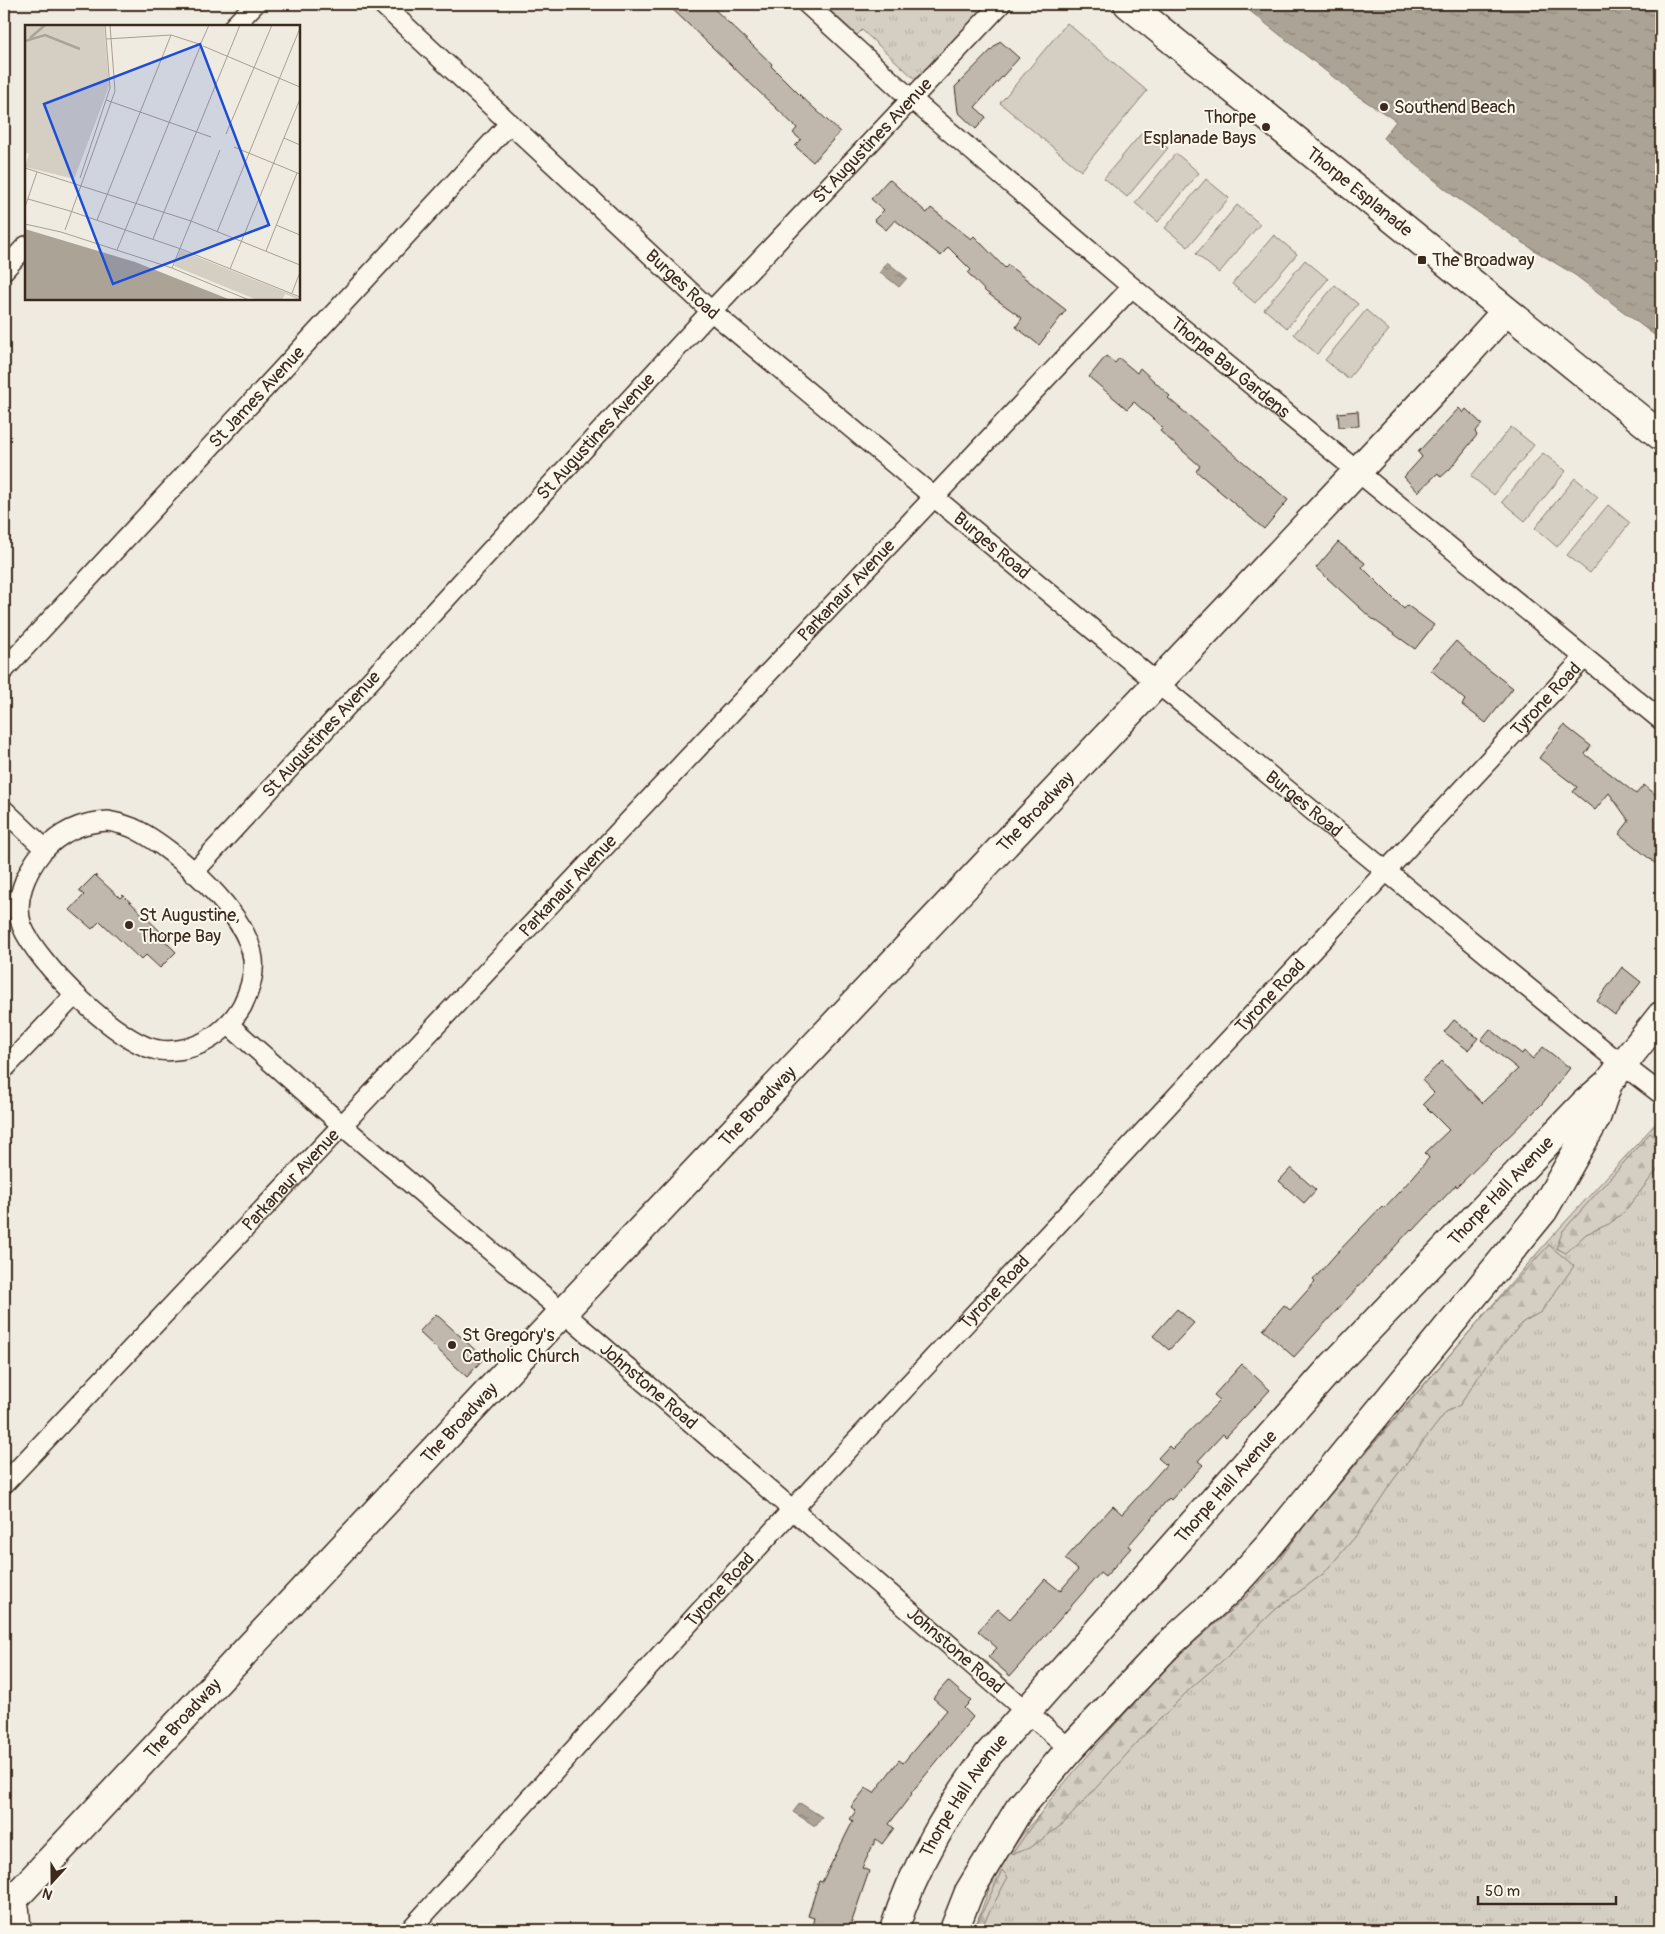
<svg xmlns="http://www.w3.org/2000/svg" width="1665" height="1934" viewBox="0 0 1665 1934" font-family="Pangolin,sans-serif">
  <defs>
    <pattern id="grass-tufts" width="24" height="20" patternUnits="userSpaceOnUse" patternTransform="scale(1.25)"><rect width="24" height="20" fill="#d5cec3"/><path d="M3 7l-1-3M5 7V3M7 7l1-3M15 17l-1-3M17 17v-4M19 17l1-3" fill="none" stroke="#b8b1a7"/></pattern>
    <pattern id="forest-firs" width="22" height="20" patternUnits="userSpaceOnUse" patternTransform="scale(1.25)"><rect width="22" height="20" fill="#d5cec3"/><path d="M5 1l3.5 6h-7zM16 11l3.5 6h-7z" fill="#b8b1a7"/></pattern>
    <pattern id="water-ripples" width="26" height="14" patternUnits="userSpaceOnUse" patternTransform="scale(1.25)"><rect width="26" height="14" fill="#aca397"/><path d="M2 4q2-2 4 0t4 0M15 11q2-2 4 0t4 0" fill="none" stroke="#8d857b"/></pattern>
  </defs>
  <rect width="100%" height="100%" fill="#f0ebe0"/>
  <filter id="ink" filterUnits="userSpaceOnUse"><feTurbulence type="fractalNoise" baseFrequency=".02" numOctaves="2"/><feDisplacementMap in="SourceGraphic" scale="10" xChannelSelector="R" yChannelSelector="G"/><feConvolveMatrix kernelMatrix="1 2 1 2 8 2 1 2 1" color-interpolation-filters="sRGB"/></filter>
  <g filter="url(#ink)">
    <g fill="url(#grass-tufts)" stroke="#887c70">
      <path d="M 823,4 L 990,4 L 919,78 L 915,79 L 862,30 L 857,35 Z"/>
      <path d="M 1657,1122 L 1661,1125 L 1661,1930 L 974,1930 L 997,1867 L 1029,1826 L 1275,1557 L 1546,1243 Z"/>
    </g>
    <g fill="url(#forest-firs)" stroke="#887c70">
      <path d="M 1650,1133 L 1661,1142 L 1661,1165 L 1624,1212 L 1609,1224 L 1586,1234 L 1566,1253 L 1556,1248 L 1563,1231 Z"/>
      <path d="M 1549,1245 L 1574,1266 L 1541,1312 L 1523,1322 L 1487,1364 L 1460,1405 L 1446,1412 L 1394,1479 L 1356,1536 L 1323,1574 L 1276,1609 L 1229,1655 L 1192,1687 L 1147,1732 L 1063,1824 L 1030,1848 L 1012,1854 L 1050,1800 L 1090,1753 L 1164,1669 L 1246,1597 L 1275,1566 L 1311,1517 L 1484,1315 Z"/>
      <path d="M 1002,1870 L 1008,1877 L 980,1930 L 974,1930 Z"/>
    </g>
    <g fill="#d5cec3" stroke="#887c70">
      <path d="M 1067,23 L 1147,91 L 1081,171 L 1000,103 Z"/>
      <path d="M 1145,129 L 1168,148 L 1127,197 L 1104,178 Z"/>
      <path d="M 1176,153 L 1199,173 L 1158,222 L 1135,203 Z"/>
      <path d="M 1206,179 L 1229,198 L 1188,247 L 1165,228 Z"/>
      <path d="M 1237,205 L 1260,224 L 1219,273 L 1196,254 Z"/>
      <path d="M 1274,235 L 1297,254 L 1255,303 L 1232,284 Z"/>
      <path d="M 1305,260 L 1328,279 L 1287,328 L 1264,309 Z"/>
      <path d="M 1335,285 L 1358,304 L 1317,354 L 1294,334 Z"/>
      <path d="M 1366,310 L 1389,330 L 1348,379 L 1325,360 Z"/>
      <path d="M 1511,427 L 1534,445 L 1494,495 L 1471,476 Z"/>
      <path d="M 1543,453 L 1566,471 L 1525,521 L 1502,502 Z"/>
      <path d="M 1575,478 L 1598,497 L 1557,547 L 1535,528 Z"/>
      <path d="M 1608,505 L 1630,523 L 1590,573 L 1567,555 Z"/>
    </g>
    <g fill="url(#water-ripples)" stroke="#7f7367">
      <path d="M 1241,4 L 1661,4 L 1661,340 L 1575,275 L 1534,250 L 1454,196 L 1383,138 L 1396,121 L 1356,95 Z"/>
      <path d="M 887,262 L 907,278 L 899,287 L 880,272 Z"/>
      <path d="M 800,1803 L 822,1817 L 815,1826 L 793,1812 Z"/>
    </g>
    <g fill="#c0b8ad" stroke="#3b2a1e">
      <path d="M 667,4 L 709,4 L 772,64 L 771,66 L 802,97 L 840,132 L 813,162 L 795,146 L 801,140 L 793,133 L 797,128 Z"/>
      <path d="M 1000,41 L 1019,58 L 975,107 L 986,117 L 976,129 L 958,112 L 955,87 Z"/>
      <path d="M 889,179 L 927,213 L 931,208 L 971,239 L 974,236 L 1005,268 L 1008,265 L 1066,310 L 1039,345 L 1016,327 L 1022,318 L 986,292 L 968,273 L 971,270 L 948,247 L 941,256 L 895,220 L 886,230 L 874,220 L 884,210 L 871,199 Z"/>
      <path d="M 1106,356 L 1115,363 L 1119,358 L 1137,373 L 1140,368 L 1170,396 L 1168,398 L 1288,500 L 1264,529 L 1196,471 L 1200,466 L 1160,431 L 1163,428 L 1134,402 L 1127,409 L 1089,377 Z"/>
      <path d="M 1459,408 L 1463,413 L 1466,409 L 1482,424 L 1475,432 L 1477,435 L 1450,469 L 1441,477 L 1438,473 L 1418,492 L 1404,477 L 1422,457 L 1418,452 Z"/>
      <path d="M 1358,411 L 1359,426 L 1339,427 L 1338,413 Z"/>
      <path d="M 1338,542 L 1365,563 L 1362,567 L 1404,609 L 1407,605 L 1434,625 L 1415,649 L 1370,617 L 1316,568 Z"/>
      <path d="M 1456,641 L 1476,660 L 1513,688 L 1486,723 L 1462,705 L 1465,700 L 1431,670 Z"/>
      <path d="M 1564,725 L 1591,746 L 1585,754 L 1636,794 L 1644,785 L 1661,799 L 1661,868 L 1619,834 L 1629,821 L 1609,793 L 1595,810 L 1573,792 L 1577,787 L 1539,758 Z"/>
      <path d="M 95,875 L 120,898 L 123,895 L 167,938 L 164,940 L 176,952 L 160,968 L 146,955 L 141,960 L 100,921 L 92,929 L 70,910 L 84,895 L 79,891 Z"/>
      <path d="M 1622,967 L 1641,982 L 1615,1015 L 1597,1001 Z"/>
      <path d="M 1454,1020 L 1478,1038 L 1468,1050 L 1444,1032 Z"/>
      <path d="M 1490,1029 L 1522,1054 L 1524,1051 L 1533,1059 L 1543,1047 L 1570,1068 L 1541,1105 L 1457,1187 L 1456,1185 L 1413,1231 L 1411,1229 L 1294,1357 L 1263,1330 L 1284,1305 L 1290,1310 L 1315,1282 L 1313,1280 L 1335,1255 L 1382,1206 L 1384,1208 L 1413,1177 L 1429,1158 L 1425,1153 L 1449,1130 L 1423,1104 L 1434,1093 L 1422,1080 L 1442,1061 L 1482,1103 L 1518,1069 L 1481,1040 Z"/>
      <path d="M 1291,1168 L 1316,1190 L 1304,1203 L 1279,1181 Z"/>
      <path d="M 1177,1309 L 1194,1323 L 1169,1350 L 1153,1336 Z"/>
      <path d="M 436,1314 L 484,1358 L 467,1377 L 419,1332 Z"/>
      <path d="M 1242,1364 L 1270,1390 L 1226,1437 L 1223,1434 L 1198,1461 L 1203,1465 L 1171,1500 L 1169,1498 L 1128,1546 L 1131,1548 L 1105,1577 L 1100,1573 L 1010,1676 L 988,1657 L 997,1648 L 978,1631 L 998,1609 L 1010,1619 L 1045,1579 L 1060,1591 L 1078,1570 L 1065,1559 L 1113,1506 L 1122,1514 L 1143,1491 L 1166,1465 L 1158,1458 L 1169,1446 L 1172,1449 L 1220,1400 L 1214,1395 Z"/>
      <path d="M 948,1681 L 971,1701 L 964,1708 L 973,1717 L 911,1793 L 912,1794 L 889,1824 L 894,1828 L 882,1844 L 876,1839 L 862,1868 L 869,1871 L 849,1930 L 811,1930 L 814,1918 L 808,1916 L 819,1881 L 822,1882 L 853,1821 L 850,1819 L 856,1811 L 851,1807 L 866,1788 L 874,1793 L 899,1760 L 903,1763 L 947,1710 L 933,1698 Z"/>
    </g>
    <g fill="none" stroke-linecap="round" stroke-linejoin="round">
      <defs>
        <g id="street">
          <path id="s1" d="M 382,4 L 711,311 L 1157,683 L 1610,1055 L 1661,1094"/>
          <path id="s2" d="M 807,4 L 901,90 L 1132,287 L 1661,720"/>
          <path d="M 234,26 L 255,4"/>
          <path d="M 4,270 L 26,246"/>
          <path id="s3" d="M 4,670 L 510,123"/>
          <path d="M 4,810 L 45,849"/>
          <path d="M 108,821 C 118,823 128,825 137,830 C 176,850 248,914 253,959 C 255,976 249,992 242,1006 C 233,1022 216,1037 200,1044 C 189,1049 172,1052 159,1050 C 120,1046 36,962 22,926 C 13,900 26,872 42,852 C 60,832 82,822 108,821 Z"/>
          <path id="s4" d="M 193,873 L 703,320 L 1001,4"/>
          <path id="s5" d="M 228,1024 L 351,1133 L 563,1312 L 1070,1749"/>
          <path d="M 4,1069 L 75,995"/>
          <path id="s6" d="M 4,1484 L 1132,287"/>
          <path id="s7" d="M 410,1930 L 792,1510 L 1584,658"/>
        </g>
        <g id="secondary">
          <path id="s8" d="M 1128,4 L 1661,436"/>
          <path d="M 4,1897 L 15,1910 L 16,1923 L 12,1930"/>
          <path id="s9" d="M 11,1902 L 563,1312 L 1452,371 L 1506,311"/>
          <path id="s10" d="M 894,1930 C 914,1866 949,1809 988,1755 L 1330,1369 L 1585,1103 L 1608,1083 L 1661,1016"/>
          <path d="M 954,1930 L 969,1892 L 1019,1809 L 1070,1749 L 1167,1646 L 1230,1589 L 1267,1548 L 1543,1211 L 1596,1118 L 1607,1086"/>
        </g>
      </defs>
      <use href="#street" stroke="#3b2a1e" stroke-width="22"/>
      <use href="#secondary" stroke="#3b2a1e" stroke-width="31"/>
      <use href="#street" stroke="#fbf7ec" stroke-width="19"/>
      <use href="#secondary" stroke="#fbf7ec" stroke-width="28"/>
    </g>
  </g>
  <g fill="#3b2a1e" stroke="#fbf7ec" stroke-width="2">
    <circle cx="1384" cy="107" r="5"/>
    <circle cx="1266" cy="127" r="5"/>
    <rect x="1417" y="255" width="10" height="10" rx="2.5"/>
    <circle cx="129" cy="925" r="5"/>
    <circle cx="452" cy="1345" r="5"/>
  </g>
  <g text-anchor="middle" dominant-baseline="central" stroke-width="4" stroke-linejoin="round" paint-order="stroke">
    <g font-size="18" fill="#3b2a1e" stroke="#fbf7ec" text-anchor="start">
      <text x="1394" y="107">Southend Beach</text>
      <text x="1256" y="117" text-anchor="end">Thorpe<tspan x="1256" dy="21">Esplanade Bays</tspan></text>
      <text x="1432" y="260">The Broadway</text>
      <text x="139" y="915">St Augustine,<tspan x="139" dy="21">Thorpe Bay</tspan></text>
      <text x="462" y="1335">St Gregory's<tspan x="462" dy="21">Catholic Church</tspan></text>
    </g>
    <g font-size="18" fill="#3b2a1e" stroke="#fbf7ec">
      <text stroke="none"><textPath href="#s4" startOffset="999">St Augustines Avenue</textPath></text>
      <text stroke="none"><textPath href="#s8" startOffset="298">Thorpe Esplanade</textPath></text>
      <text stroke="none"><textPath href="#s1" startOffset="411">Burges Road</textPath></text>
      <text stroke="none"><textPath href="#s2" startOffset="558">Thorpe Bay Gardens</textPath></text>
      <text stroke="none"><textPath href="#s3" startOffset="372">St James Avenue</textPath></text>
      <text stroke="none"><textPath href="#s4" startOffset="594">St Augustines Avenue</textPath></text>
      <text stroke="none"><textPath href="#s1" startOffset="816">Burges Road</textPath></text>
      <text stroke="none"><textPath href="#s6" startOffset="1228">Parkanaur Avenue</textPath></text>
      <text stroke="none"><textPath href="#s7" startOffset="1675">Tyrone Road</textPath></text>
      <text stroke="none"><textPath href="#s4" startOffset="189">St Augustines Avenue</textPath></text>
      <text stroke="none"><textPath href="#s1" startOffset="1221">Burges Road</textPath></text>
      <text stroke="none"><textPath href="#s9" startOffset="1496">The Broadway</textPath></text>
      <text stroke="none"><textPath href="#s6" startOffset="822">Parkanaur Avenue</textPath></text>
      <text stroke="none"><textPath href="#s7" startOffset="1270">Tyrone Road</textPath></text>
      <text stroke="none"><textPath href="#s9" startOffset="1091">The Broadway</textPath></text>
      <text stroke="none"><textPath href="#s6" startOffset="418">Parkanaur Avenue</textPath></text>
      <text stroke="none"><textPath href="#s10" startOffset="962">Thorpe Hall Avenue</textPath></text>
      <text stroke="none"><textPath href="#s7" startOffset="865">Tyrone Road</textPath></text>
      <text stroke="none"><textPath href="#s5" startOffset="555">Johnstone Road</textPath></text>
      <text stroke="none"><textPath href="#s9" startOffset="656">The Broadway</textPath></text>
      <text stroke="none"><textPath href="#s10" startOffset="558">Thorpe Hall Avenue</textPath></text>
      <text stroke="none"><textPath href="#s7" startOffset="460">Tyrone Road</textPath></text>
      <text stroke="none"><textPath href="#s5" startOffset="960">Johnstone Road</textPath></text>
      <text stroke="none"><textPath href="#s9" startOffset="251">The Broadway</textPath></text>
      <text stroke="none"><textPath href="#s10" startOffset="152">Thorpe Hall Avenue</textPath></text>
    </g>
  </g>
  <g transform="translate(25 25)">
    <rect width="275" height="275" fill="#f0ebe0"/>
    <path d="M 0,0 L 79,0 L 84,61 L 49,154 L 0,142 L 4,129 L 0,127 ZM 155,225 L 275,273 L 275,275 L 260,269 L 257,275 L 232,275 L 149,241 Z" fill="#d5cec3"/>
    <path d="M 83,63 L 58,130 L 48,153 L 64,100 Z" fill="#d5cec3"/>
    <path d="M 0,204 L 110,237 L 206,275 L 0,275 Z" fill="#aca397"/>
    <path fill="none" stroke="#aca397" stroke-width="2.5" d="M 5,13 L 20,0M 0,16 L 20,10 L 55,24"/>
    <path fill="none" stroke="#a89e92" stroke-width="1" d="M 81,14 L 146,10 L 174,19M 176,18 L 184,0M 178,21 L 275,62M 81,75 L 186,112M 201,109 L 247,0M 259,113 L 275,120M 209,122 L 275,149M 0,143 L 166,196 L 275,240M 55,153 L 85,63 L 80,0M 3,174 L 45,186M 0,182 L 12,147M 45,186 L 156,224 L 275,272M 72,195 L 146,10M 0,199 L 36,207 L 147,243 L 224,275M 251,200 L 275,210M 40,205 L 90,66 L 85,0M 192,207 L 275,3M 128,214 L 215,0M 92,225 L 175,22M 241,226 L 272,148M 147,243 L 195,125M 205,244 L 275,74M 267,268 L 275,247"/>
    <path fill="#1d4ed8" fill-opacity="0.15" stroke="#1d4ed8" stroke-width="2.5" d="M 175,19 L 244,200 L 88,259 L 19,79 Z"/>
    <rect width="275" height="275" fill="none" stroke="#3b2a1e" stroke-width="2.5"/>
  </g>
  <rect width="1665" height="1934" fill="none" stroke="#fbf7ec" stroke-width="20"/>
  <rect x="10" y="10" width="1645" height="1914" fill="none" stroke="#3b2a1e" stroke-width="2" filter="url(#ink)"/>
  <g transform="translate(52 1882) rotate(201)" stroke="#fbf7ec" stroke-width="4" paint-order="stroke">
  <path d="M0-4L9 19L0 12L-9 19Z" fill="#3b2a1e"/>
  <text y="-8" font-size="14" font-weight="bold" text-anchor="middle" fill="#3b2a1e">N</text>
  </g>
  <path d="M1478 1896v8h138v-8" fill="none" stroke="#3b2a1e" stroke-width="2.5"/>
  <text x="1485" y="1896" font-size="15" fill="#3b2a1e" stroke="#fbf7ec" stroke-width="4" paint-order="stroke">50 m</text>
</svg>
